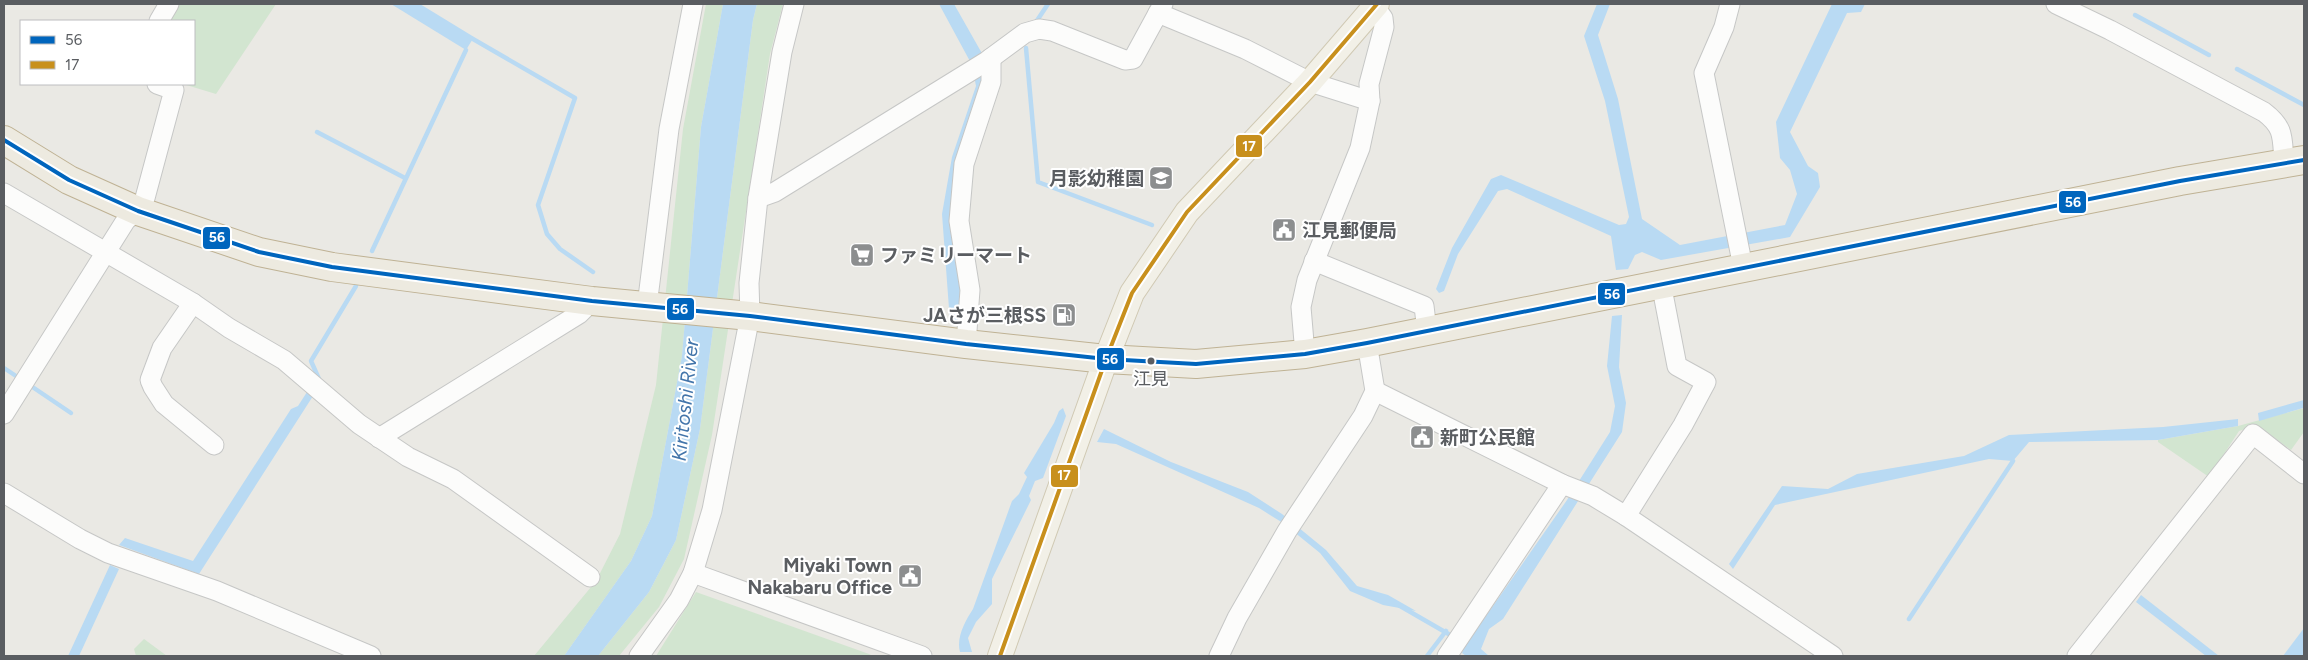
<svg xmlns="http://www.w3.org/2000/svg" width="2308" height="660" viewBox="0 0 2308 660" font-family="Figtree,'Noto Sans JP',sans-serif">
  <rect width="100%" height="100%" fill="#eae9e4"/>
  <g fill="#d2e5d0">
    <path d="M 177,4 L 276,4 L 216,94 L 183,84 L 194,84 L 194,21 L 166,21 Z"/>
    <path d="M 706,4 L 723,4 L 701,127 L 682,356 L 652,516 L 631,561 L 564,656 L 534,656 L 596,581 L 620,534 L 656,385 L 683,129 Z"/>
    <path d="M 757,4 L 783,4 L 770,54 L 712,435 L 684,559 L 659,607 L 619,656 L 598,656 L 649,592 L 676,540 L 700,429 L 753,20 Z"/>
    <path d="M 2304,408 L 2304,432 L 2291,450 L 2257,425 L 2239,431 L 2209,477 L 2158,442 L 2158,440 L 2238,426 Z"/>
    <path d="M 696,592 L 869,654 L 873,656 L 656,656 Z"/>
    <path d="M 144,639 L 167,656 L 136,656 L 134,649 Z"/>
  </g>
  <g fill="#b9daf3">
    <path d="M 391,4 L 420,4 L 474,37 L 466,50 Z"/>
    <path d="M 723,4 L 757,4 L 753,20 L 700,429 L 676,540 L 649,592 L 598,656 L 564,656 L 631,561 L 652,516 L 682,356 L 701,127 Z"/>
    <path d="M 939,4 L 954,4 L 988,64 L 960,163 L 964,281 L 960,323 L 950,322 L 942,214 L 952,157 L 976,86 L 972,65 Z"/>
    <path d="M 1597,4 L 1610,4 L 1598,35 L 1618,99 L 1642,219 L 1680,245 L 1785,225 L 1797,194 L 1790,170 L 1780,158 L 1776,122 L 1832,4 L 1865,4 L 1861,12 L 1847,13 L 1790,132 L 1808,166 L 1818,173 L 1820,187 L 1790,237 L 1661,260 L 1642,252 L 1635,255 L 1628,269 L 1616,270 L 1611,236 L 1507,189 L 1498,191 L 1458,254 L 1444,291 L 1439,293 L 1436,289 L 1452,248 L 1491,179 L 1501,175 L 1619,225 L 1626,224 L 1629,217 L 1605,101 L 1584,36 Z"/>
    <path d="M 1622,315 L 1619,367 L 1626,403 L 1622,432 L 1503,619 L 1489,629 L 1481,649 L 1489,656 L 1466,656 L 1462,653 L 1465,646 L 1567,500 L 1610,432 L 1615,406 L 1607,366 L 1612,316 Z"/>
    <path d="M 307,392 L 313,396 L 199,574 L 119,545 L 125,538 L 193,561 L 291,409 L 298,406 Z"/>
    <path d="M 2304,400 L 2303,408 L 2259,421 L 2258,413 Z"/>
    <path d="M 1063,408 L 1066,416 L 1043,478 L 1035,481 L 1029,496 L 1031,500 L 992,579 L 992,604 L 976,622 L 968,638 L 972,652 L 960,652 C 956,638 965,621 973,609 L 1012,501 L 1019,494 L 1027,477 L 1024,473 L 1054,423 L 1059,411 Z"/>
    <path d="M 2238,419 L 2238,426 L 2158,440 L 2029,442 L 2013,461 L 1989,459 L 1775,505 L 1733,569 L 1729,564 L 1782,486 L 1828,489 L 1857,474 L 1964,456 L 2009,435 L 2163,427 Z"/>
    <path d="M 1104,429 L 1171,462 L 1248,492 L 1282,514 L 1326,550 L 1357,586 L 1388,595 L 1416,611 L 1383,605 L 1350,591 L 1320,553 L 1283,523 L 1259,508 L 1116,444 L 1097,442 Z"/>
    <path d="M 110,565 L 119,569 L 79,656 L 68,656 Z"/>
    <path d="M 2141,595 L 2219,656 L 2206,656 L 2136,602 Z"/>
    <path d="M 2304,628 L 2304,656 L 2283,656 Z"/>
  </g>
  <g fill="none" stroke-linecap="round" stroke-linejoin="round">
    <g stroke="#b9daf3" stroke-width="4.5">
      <path d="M 2135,15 L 2209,55"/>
      <path d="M 1036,22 L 1048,4"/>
      <path d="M 473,39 L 575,98 L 538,205 L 547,234 L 560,249 L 593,272"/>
      <path d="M 1026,48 L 1038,182 L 1152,225"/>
      <path d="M 2237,69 L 2304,105"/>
      <path d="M 317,132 L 405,178"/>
      <path d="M 372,251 L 466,50"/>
      <path d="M 4,368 L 16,376"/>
      <path d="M 319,379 L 311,361 L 356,286"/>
      <path d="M 31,386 L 71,413"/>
      <path d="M 1400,606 L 1452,636"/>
      <path d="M 1909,619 L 2013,461"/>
      <path d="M 1427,656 L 1446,631"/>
    </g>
    <defs>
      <g id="minor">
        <path d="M 1730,4 L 1724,27 L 1704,73 L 1743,267"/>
        <path d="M 2056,4 L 2110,30 L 2264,112 C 2285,128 2282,138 2284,162"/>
        <path d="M 1158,13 L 1245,49 L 1310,82 L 1370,101"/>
        <path d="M 159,21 L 169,4"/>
        <path d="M 4,193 L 193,303 L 229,328 L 284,360 L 359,424 L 408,457 L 453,479 L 590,577"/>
        <path d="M 758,198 L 775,192 L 987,61 L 1025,33 L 1039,29 L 1052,31 L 1125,60 L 1133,59 L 1163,4"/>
        <path d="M 1314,261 L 1424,306 L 1427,331"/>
        <path d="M 193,303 L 162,348 L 150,380 L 153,387 L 164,404 L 214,445"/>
        <path d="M 647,306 L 669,129 L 693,4"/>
        <path d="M 966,344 L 970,290 L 959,221 L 964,164 L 991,82 L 991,58"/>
        <path d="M 1305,354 L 1301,307 L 1307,280 L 1360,148 L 1370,101 L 1369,84 L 1384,27 L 1383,18 L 1375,7"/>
        <path d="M 1375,391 L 1562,484 L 1593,496 L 1626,516 L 1833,656"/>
        <path d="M 4,414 L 126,220 L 138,211 L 145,198 L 174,90 L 157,84"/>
        <path d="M 379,438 L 579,314 L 592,301"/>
        <path d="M 4,493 L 80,539 L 108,553 L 217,591 L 371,656"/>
        <path d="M 1626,516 L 1683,425 L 1706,382 L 1677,366 L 1661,283"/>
        <path d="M 693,573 L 922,656"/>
        <path d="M 639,656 L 679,600 L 693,573 L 712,510 L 750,316 L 749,283 L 758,198 L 782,52 L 794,4"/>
        <path d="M 1219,656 L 1237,618 L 1287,531 L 1363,416 L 1375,391 L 1367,343"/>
        <path d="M 1447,656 L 1562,484"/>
        <path d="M 2077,656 L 2253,434 L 2304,474"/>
      </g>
      <path id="major" d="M 1000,656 L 1106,359 L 1132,293 L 1187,212 L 1310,82 L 1377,4"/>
      <path id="highway" d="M 4,140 L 69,180 L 138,211 L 259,252 L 332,267 L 592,301 L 750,316 L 966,344 L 1106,359 L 1196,364 L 1305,354 L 1367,343 L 2180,181 L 2304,160"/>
    </defs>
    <use href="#minor" stroke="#c6c7c6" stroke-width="21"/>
    <use href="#major" stroke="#d0c9b3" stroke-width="26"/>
    <use href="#highway" stroke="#bfb294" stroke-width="30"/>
    <use href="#minor" stroke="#fcfcfb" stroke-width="19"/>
    <use href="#major" stroke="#f2f0e7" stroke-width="24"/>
    <use href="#highway" stroke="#edeae0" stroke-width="28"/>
    <defs>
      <path id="bus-1" d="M 4,140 L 69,180 L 138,211 L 259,252 L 332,267 L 592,301 L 750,316 L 966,344 L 1106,359 L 1196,364 L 1305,354 L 1367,343 L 2180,181 L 2304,160"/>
      <path id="bus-2" d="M 1000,656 L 1106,359 L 1132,293 L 1187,212 L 1310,82 L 1377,4"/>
    </defs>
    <use href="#bus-1" stroke="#fff" stroke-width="8"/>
    <use href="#bus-2" stroke="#fff" stroke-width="8"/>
    <use href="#bus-1" stroke="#0065bd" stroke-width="4"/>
    <use href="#bus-2" stroke="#c8901d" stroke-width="4"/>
  </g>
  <defs>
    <symbol id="school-square" viewBox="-11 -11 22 22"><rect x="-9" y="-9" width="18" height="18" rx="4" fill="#8c8e8f" stroke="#fff"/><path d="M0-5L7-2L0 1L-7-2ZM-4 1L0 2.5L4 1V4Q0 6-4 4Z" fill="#fff"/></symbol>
    <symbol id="civic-square" viewBox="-11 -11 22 22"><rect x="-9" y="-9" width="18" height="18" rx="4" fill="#8c8e8f" stroke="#fff"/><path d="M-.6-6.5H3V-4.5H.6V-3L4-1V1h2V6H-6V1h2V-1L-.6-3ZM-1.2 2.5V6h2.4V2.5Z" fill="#fff"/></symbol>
    <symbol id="supermarket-square" viewBox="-11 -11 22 22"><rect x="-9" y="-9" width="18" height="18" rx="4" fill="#8c8e8f" stroke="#fff"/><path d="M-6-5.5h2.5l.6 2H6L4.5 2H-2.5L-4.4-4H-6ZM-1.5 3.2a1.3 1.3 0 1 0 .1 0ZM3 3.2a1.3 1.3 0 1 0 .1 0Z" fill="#fff"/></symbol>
    <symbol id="fuel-square" viewBox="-11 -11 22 22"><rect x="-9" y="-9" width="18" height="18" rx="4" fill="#8c8e8f" stroke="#fff"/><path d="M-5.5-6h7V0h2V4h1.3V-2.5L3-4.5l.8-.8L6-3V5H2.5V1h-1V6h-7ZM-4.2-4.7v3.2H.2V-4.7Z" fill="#fff"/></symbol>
  </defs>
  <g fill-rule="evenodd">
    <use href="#school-square" x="1147" y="164" width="28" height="28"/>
    <use href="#civic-square" x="1270" y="216" width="28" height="28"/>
    <use href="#supermarket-square" x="848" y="241" width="28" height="28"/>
    <use href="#fuel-square" x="1050" y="301" width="28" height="28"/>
    <use href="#civic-square" x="1408" y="423" width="28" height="28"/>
    <use href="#civic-square" x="896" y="562" width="28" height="28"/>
  </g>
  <circle fill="#5a5d61" stroke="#fff" stroke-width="2" cx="1151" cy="361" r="4.5"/>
  <g text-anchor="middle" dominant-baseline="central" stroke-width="4" stroke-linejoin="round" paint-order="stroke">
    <g font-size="18" fill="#5a5d61" stroke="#fff">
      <text x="1151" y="379">江見</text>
    </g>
    <g font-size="19" font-weight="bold" fill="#5a5d61" stroke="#fff" text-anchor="end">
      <text x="1144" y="178">月影幼稚園</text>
      <text x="1302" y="230" text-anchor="start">江見郵便局</text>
      <text x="880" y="255" text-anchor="start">ファミリーマート</text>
      <text x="1046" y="315">JAさが三根SS</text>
      <text x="1440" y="437" text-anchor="start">新町公民館</text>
      <text x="892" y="565">Miyaki Town<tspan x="892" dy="22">Nakabaru Office</tspan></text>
    </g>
    <g font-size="20" font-style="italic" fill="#4375aa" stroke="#fff">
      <text transform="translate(685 400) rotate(-84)">Kiritoshi River</text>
    </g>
  </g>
  <g stroke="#fff" stroke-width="2">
    <rect x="1235" y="134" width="28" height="24" rx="5" fill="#c8901d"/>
    <rect x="2058" y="190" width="29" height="24" rx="5" fill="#0065bd"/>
    <rect x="202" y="226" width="29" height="24" rx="5" fill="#0065bd"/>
    <rect x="1597" y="282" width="29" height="24" rx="5" fill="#0065bd"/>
    <rect x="666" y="297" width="29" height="24" rx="5" fill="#0065bd"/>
    <rect x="1096" y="347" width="29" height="24" rx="5" fill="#0065bd"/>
    <rect x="1050" y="464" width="29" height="24" rx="5" fill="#c8901d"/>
  </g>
  <g font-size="14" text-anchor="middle" font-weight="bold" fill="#fff">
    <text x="1249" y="151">17</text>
    <text x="2073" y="207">56</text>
    <text x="217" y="242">56</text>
    <text x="1612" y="299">56</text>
    <text x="680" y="314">56</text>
    <text x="1110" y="364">56</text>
    <text x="1064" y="480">17</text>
  </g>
  <rect width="2308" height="660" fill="none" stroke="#5a5d61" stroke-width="10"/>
  <rect x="20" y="20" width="175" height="65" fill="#ffffff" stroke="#bdbec0"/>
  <rect x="30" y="36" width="25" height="8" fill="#0065bd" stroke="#bdbec0"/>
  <text x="65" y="45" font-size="15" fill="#5a5d61">56</text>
  <rect x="30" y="61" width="25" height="8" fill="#c8901d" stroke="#bdbec0"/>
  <text x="65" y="70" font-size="15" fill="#5a5d61">17</text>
</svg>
